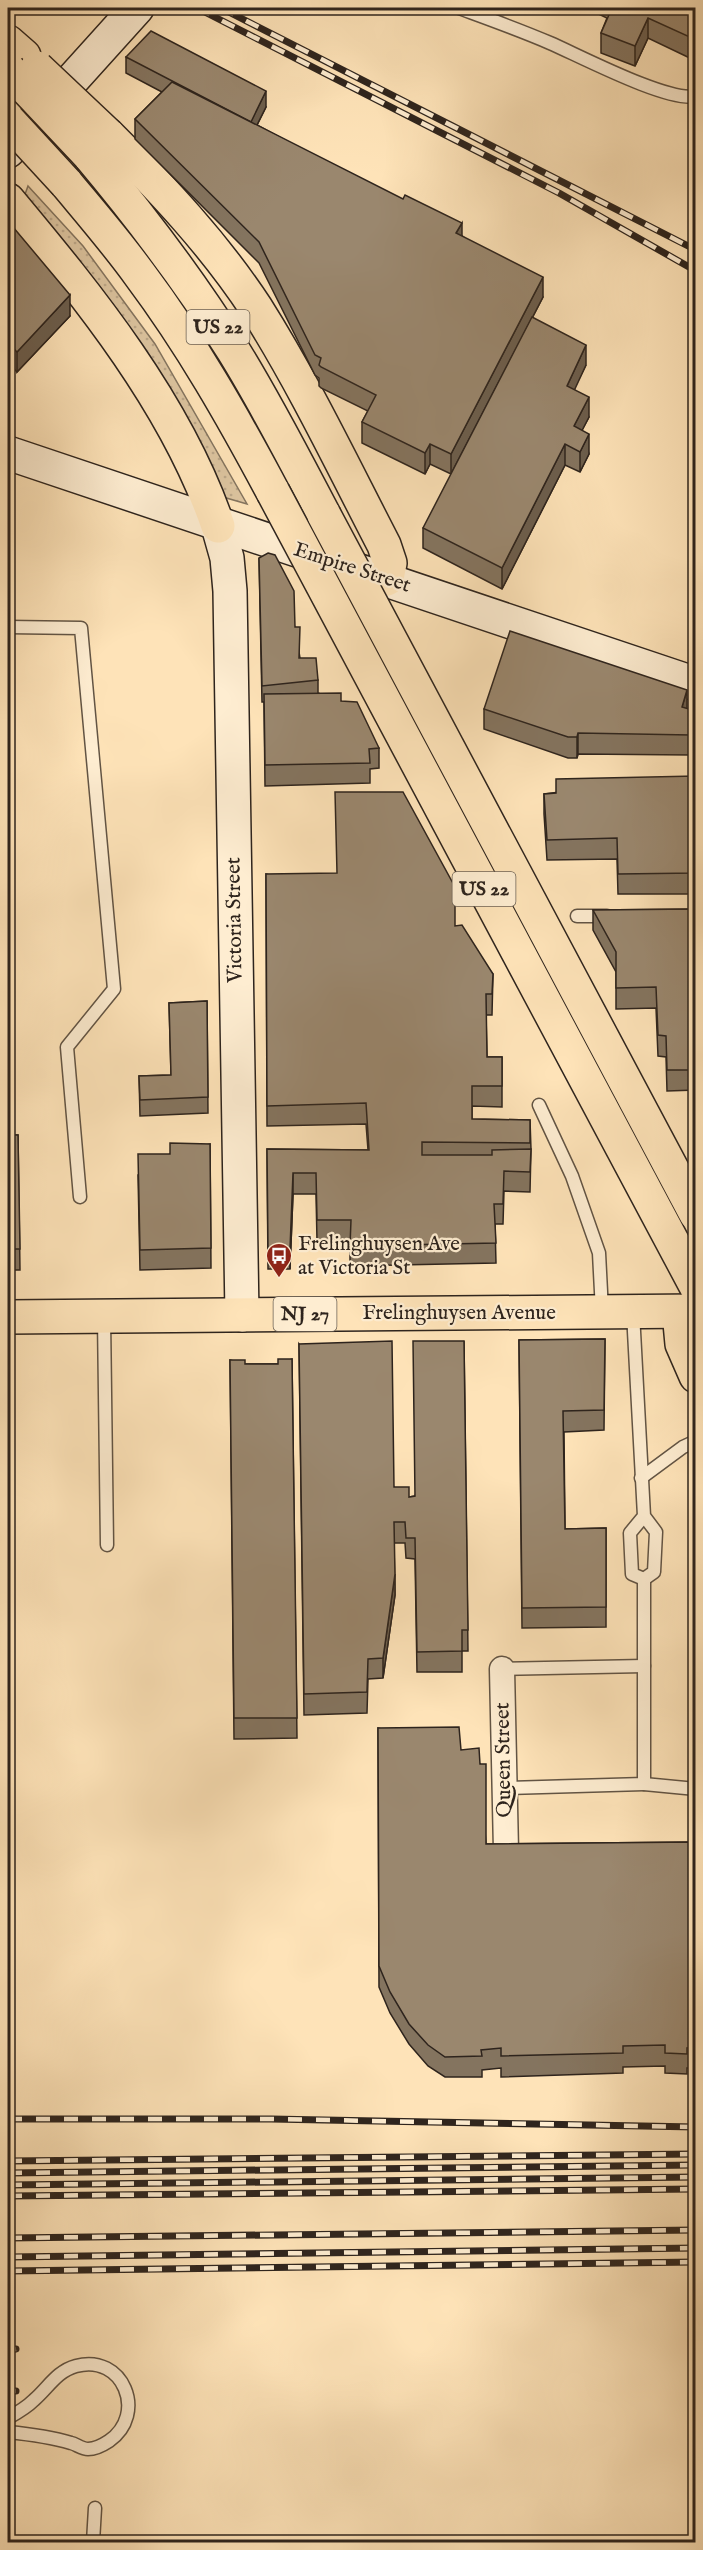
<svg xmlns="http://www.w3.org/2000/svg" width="703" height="2550" viewBox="0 0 703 2550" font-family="'IM FELL English',serif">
  <defs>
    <pattern id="grass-dots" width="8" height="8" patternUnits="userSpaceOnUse" patternTransform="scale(1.5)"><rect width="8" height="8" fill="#dbc39e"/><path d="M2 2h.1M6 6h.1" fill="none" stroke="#bca788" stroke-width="1.8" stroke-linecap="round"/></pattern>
  </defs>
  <rect width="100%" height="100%" fill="#fee3b8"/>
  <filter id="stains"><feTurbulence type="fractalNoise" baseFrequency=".00333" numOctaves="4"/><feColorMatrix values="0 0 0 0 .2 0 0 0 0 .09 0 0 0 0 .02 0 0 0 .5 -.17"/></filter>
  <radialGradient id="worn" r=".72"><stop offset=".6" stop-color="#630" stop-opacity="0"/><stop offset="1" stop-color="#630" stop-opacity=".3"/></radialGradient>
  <path fill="url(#grass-dots)" stroke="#84745e" stroke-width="1.5" d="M 28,186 L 83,246 L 155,344 L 247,504 L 223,497 L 23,200 Z"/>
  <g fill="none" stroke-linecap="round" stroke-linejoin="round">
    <defs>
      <g id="lane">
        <path d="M 459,8 C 489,19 520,30 550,43 C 578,55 669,103 696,96"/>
        <path d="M 8,627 L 81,628 L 114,989 L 67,1047 L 80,1197"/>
        <path d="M 577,916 L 607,916"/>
        <path d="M 539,1105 L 572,1176 L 599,1253 L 602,1311"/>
        <path d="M 633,1313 L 644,1516 L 656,1532 L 654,1572 L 644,1579 L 632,1574 L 630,1533 L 644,1516"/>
        <path d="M 104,1318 L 107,1545"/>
        <path d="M 641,1478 L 683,1447 L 696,1441"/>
        <path d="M 502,1669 L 644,1666"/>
        <path d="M 644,1784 L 696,1789"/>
        <path d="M 505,1788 L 644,1784 L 644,1579"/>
        <path d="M 8,2418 C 17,2413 26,2408 34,2400 C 48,2388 57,2371 76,2366 C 123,2353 148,2414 109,2441 C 103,2445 96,2449 88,2449 C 82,2449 76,2444 71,2443 C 51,2437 28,2434 8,2432"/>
        <path d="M 93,2542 L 95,2508"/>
      </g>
      <path id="street" d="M 502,1669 L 506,1851"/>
      <g id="secondary">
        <path d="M 8,151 L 137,8"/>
        <path d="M 8,453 L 696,684"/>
        <path d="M 218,526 L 227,558 L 230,591 L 242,1315"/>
      </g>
      <path id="primary" d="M 8,1317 L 696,1311"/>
      <g id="highway">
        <path d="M 8,42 L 24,56"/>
        <path d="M 108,135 C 162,189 214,244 256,308 C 304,384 343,466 384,545 L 390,563 L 387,579"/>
        <path d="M 89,155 C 141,217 190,282 233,350 C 266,403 295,460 324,515"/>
        <path d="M 66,183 C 91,213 117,243 140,275 C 191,343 233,417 273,492"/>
        <path d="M 8,200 C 89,297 177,405 218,526"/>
        <path d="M 679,1312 L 682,1344 L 696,1376"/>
      </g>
    </defs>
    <use href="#lane" stroke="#625444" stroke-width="15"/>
    <use href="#street" stroke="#625444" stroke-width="27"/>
    <use href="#secondary" stroke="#2e241d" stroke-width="36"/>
    <use href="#primary" stroke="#2e241d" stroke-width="36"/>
    <use href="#highway" stroke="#2e241d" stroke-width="36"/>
    <use href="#lane" stroke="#feedd1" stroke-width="12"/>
    <use href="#street" stroke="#feedd1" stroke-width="24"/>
    <use href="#secondary" stroke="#feedd1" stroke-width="33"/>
    <use href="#primary" stroke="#fee3b8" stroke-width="33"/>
    <use href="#highway" stroke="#fee3b8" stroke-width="33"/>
    <defs>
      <g id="rail">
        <path d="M 197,8 L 559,193 L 696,271"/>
        <path d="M 221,8 L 696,250"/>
        <path d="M 8,2119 L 271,2119 L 696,2127"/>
        <path d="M 8,2161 L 696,2154"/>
        <path d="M 8,2173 L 696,2165"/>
        <path d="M 8,2185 L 696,2177"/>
        <path d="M 8,2196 L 696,2189"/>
        <path d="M 8,2238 L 696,2230"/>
        <path d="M 8,2257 L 696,2248"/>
        <path d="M 8,2271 L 696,2262"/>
        <path d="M 8,2350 L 16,2349"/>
        <path d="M 8,2391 L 16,2391"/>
      </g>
    </defs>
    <use href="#rail" stroke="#2e241d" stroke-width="7"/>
    <use href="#rail" stroke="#feedd1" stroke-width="4.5" stroke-dasharray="14" stroke-linecap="butt"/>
    <defs>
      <g id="highway-bridge">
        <path d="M 37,68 L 108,135"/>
        <path d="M 9,70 L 89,155"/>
        <path d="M 8,120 L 66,183"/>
        <path d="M 273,492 L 696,1286"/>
        <path d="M 324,515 L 696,1214"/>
      </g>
    </defs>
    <use href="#highway-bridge" stroke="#2e241d" stroke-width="36" stroke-linecap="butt"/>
    <use href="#highway-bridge" stroke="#fee3b8" stroke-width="33"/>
  </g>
  <g fill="#84745f" stroke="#2e241d" stroke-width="1.5">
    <path d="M 586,8 L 696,8 L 696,58 L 694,60 L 648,38 L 635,66 L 601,53 L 601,33 L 607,18 Z"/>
    <path d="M 126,57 L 266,107 L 257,125 L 462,236 L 543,297 L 451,474 L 430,464 L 425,474 L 362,443 L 362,422 L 368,411 L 321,388 L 319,386 L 319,378 L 315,375 L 259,263 L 135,139 L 135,119 L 162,92 L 126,73 Z"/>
    <path d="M 8,221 L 70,316 L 17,372 L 8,363 Z"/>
    <path d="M 586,365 L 574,389 L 589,417 L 582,430 L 589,454 L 580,472 L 565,465 L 502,589 L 423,548 L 423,528 Z"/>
    <path d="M 259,558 L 295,627 L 300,658 L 318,680 L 318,693 L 341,701 L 379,748 L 379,768 L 370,769 L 370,783 L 265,786 L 264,702 L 262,702 Z"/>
    <path d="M 484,709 L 687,709 L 696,711 L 696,741 L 691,755 L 578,754 L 577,758 L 568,758 L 484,729 Z"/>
    <path d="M 696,776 L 696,894 L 618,894 L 617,859 L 547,860 L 544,814 L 544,794 Z"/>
    <path d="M 266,874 L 455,926 L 493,974 L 492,1015 L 486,1015 L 487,1057 L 502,1057 L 502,1107 L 472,1106 L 472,1119 L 530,1120 L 531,1149 L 530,1192 L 504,1191 L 503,1224 L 495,1224 L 496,1263 L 350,1266 L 350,1240 L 317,1241 L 316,1194 L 293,1194 L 290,1269 L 268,1269 L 267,1149 L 368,1150 L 366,1124 L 267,1126 Z"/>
    <path d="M 696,909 L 696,1090 L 667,1091 L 666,1057 L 658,1056 L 656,1008 L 616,1009 L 616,972 L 593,930 L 593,910 Z"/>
    <path d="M 207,1001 L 208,1113 L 140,1116 L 139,1076 L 171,1075 L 169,1003 Z"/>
    <path d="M 8,1135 L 18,1135 L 20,1270 L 8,1270 Z"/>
    <path d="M 210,1144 L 211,1268 L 140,1270 L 138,1175 L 170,1154 Z"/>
    <path d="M 605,1339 L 604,1430 L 564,1432 L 565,1529 L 606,1528 L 606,1627 L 522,1628 L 519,1340 Z"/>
    <path d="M 464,1341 L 468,1651 L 462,1651 L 462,1672 L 417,1672 L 415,1559 L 406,1558 L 405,1543 L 394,1543 L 395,1595 L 383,1678 L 368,1679 L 367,1713 L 304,1715 L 299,1344 L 394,1487 L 409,1497 L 415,1496 Z"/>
    <path d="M 292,1359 L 297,1738 L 234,1739 L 230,1360 L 245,1364 L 278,1364 Z"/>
    <path d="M 378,1728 L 461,1750 L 480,1764 L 486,1844 L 696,1842 L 696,2068 L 687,2068 L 687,2074 L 665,2073 L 665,2066 L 623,2067 L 623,2073 L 501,2077 L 501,2068 L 482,2070 L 482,2077 L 445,2077 L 428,2066 L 409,2044 L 390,2013 L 379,1987 Z"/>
  </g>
  <g fill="#6c5e4d" stroke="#2e241d" stroke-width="1.5">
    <path d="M 648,18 L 648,38 L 635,66 L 635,46 Z"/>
    <path d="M 696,38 L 696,58 L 694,60 L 694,39 Z"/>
    <path d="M 266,91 L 266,107 L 250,139 L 250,123 Z"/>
    <path d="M 462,223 L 462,243 L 456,233 Z"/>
    <path d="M 543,277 L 543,297 L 451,474 L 451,454 Z"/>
    <path d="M 70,295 L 70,316 L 17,372 L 17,352 Z"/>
    <path d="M 586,345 L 586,365 L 567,406 L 567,386 Z"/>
    <path d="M 589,397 L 589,417 L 574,446 L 574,426 Z"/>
    <path d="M 589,434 L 589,454 L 580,472 L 580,452 Z"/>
    <path d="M 430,444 L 430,464 L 425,474 L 425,453 Z"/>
    <path d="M 565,444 L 565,465 L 502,589 L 502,568 Z"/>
    <path d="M 687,690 L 687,711 L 682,707 Z"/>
    <path d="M 696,720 L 696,741 L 691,755 L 691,735 Z"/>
    <path d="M 578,733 L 578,754 L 577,758 L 577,737 Z"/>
    <path d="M 293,1173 L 293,1194 L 290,1269 L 290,1249 Z"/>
    <path d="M 395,1574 L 395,1595 L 383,1678 L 383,1658 Z"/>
  </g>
  <g fill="#9a876e" stroke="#2e241d" stroke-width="1.5">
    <path d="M 612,8 L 696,8 L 696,38 L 694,39 L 648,18 L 635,46 L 601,33 Z"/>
    <path d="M 151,31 L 266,91 L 251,122 L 126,57 Z"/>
    <path d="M 172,82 L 403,199 L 405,195 L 462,223 L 456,233 L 543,277 L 451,454 L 430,444 L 425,453 L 362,422 L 376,395 L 321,367 L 319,365 L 321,358 L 315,355 L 259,242 L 135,119 Z"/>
    <path d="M 8,221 L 70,295 L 17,352 L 8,343 Z"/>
    <path d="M 532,317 L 586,345 L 567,386 L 589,397 L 574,426 L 589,434 L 580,452 L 565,444 L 502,568 L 423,528 Z"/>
    <path d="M 268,553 L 275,555 L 294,591 L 295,627 L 300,627 L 299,658 L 316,658 L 318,680 L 262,686 L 259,558 Z"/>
    <path d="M 510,631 L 687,690 L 682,707 L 696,711 L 696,720 L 691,735 L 578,733 L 577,737 L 568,737 L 484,709 Z"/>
    <path d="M 341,693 L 341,701 L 357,702 L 379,748 L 369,749 L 370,763 L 265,765 L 264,694 Z"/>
    <path d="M 696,776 L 696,873 L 618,874 L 617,838 L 547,840 L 544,794 L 556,793 L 556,779 Z"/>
    <path d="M 335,792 L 403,792 L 455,887 L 455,926 L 462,925 L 493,974 L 492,994 L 486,994 L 487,1057 L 502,1057 L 502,1086 L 472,1086 L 472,1119 L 530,1120 L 530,1143 L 422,1142 L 422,1155 L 492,1155 L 492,1150 L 531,1149 L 530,1172 L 504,1171 L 503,1204 L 494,1204 L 496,1243 L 350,1246 L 351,1220 L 317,1220 L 316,1173 L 293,1173 L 290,1249 L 268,1249 L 267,1149 L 369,1150 L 366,1103 L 267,1106 L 266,874 L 337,873 Z"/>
    <path d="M 696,909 L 696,988 L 690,988 L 690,992 L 696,992 L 696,1070 L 667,1070 L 666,1036 L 658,1035 L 656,987 L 616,988 L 616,952 L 593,910 Z"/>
    <path d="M 207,1001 L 208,1097 L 140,1100 L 139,1076 L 171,1075 L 169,1003 Z"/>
    <path d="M 8,1135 L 18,1135 L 20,1249 L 8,1249 Z"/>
    <path d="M 170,1143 L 210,1144 L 211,1248 L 140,1250 L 138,1154 L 170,1154 Z"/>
    <path d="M 605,1339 L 604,1410 L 563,1411 L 565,1529 L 606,1528 L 606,1607 L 522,1608 L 519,1340 Z"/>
    <path d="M 392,1341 L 394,1487 L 409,1487 L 409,1497 L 415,1496 L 413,1341 L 464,1341 L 468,1630 L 462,1630 L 462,1651 L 417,1652 L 415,1538 L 406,1538 L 405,1522 L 394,1522 L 395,1574 L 383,1658 L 368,1659 L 367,1692 L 304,1694 L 299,1344 Z"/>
    <path d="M 278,1359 L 292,1359 L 297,1718 L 234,1718 L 230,1360 L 245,1360 L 245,1364 L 278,1364 Z"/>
    <path d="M 459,1727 L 461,1750 L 479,1748 L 480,1764 L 486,1764 L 486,1844 L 696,1842 L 696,2047 L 687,2048 L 687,2054 L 665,2053 L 665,2045 L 623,2046 L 623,2053 L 501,2056 L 501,2048 L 481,2050 L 482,2056 L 445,2057 L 428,2045 L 409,2024 L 390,1992 L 379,1966 L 378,1728 Z"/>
  </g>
  <defs>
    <symbol id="bus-pin" viewBox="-11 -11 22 30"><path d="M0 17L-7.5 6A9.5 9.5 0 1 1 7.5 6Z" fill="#8f2418" stroke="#feedd1"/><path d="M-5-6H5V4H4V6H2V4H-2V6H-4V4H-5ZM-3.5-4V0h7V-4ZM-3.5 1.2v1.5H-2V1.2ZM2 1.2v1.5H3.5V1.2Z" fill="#fff"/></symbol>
  </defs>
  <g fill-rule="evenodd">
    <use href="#bus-pin" x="264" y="1241" width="30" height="40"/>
  </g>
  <g text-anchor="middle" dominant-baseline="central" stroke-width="4.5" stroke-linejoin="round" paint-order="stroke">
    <g fill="#feedd1" stroke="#6c6053" stroke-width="1.5">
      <rect x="186.5" y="310" width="63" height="34" rx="4.5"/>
      <rect x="452.5" y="872" width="63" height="34" rx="4.5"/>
      <rect x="273.5" y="1297" width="63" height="34" rx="4.5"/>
    </g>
    <g font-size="20" font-weight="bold" fill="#2e241d">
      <text x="218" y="327">US 22</text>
      <text x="484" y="889">US 22</text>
      <text x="305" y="1314">NJ 27</text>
    </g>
    <g font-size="21" fill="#2e241d" stroke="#feedd1">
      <text transform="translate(352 568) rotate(18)">Empire Street</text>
      <text transform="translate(235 920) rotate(-91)">Victoria Street</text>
      <text x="459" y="1313">Frelinghuysen Avenue</text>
      <text transform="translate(504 1760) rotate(-91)">Queen Street</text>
    </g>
    <g font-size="21" fill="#2e241d" stroke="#feedd1" text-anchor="start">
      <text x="298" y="1244">Frelinghuysen Ave<tspan x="298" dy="24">at Victoria St</tspan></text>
    </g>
  </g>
  <rect width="703" height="2550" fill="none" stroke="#fee3b8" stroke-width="30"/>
  <rect x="9" y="9" width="685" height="2532" fill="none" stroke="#2e241d" stroke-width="3"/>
  <rect x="15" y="15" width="673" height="2520" fill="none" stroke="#2e241d" stroke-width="1.5"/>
  <rect width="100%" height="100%" filter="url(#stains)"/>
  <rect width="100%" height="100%" fill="url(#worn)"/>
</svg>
